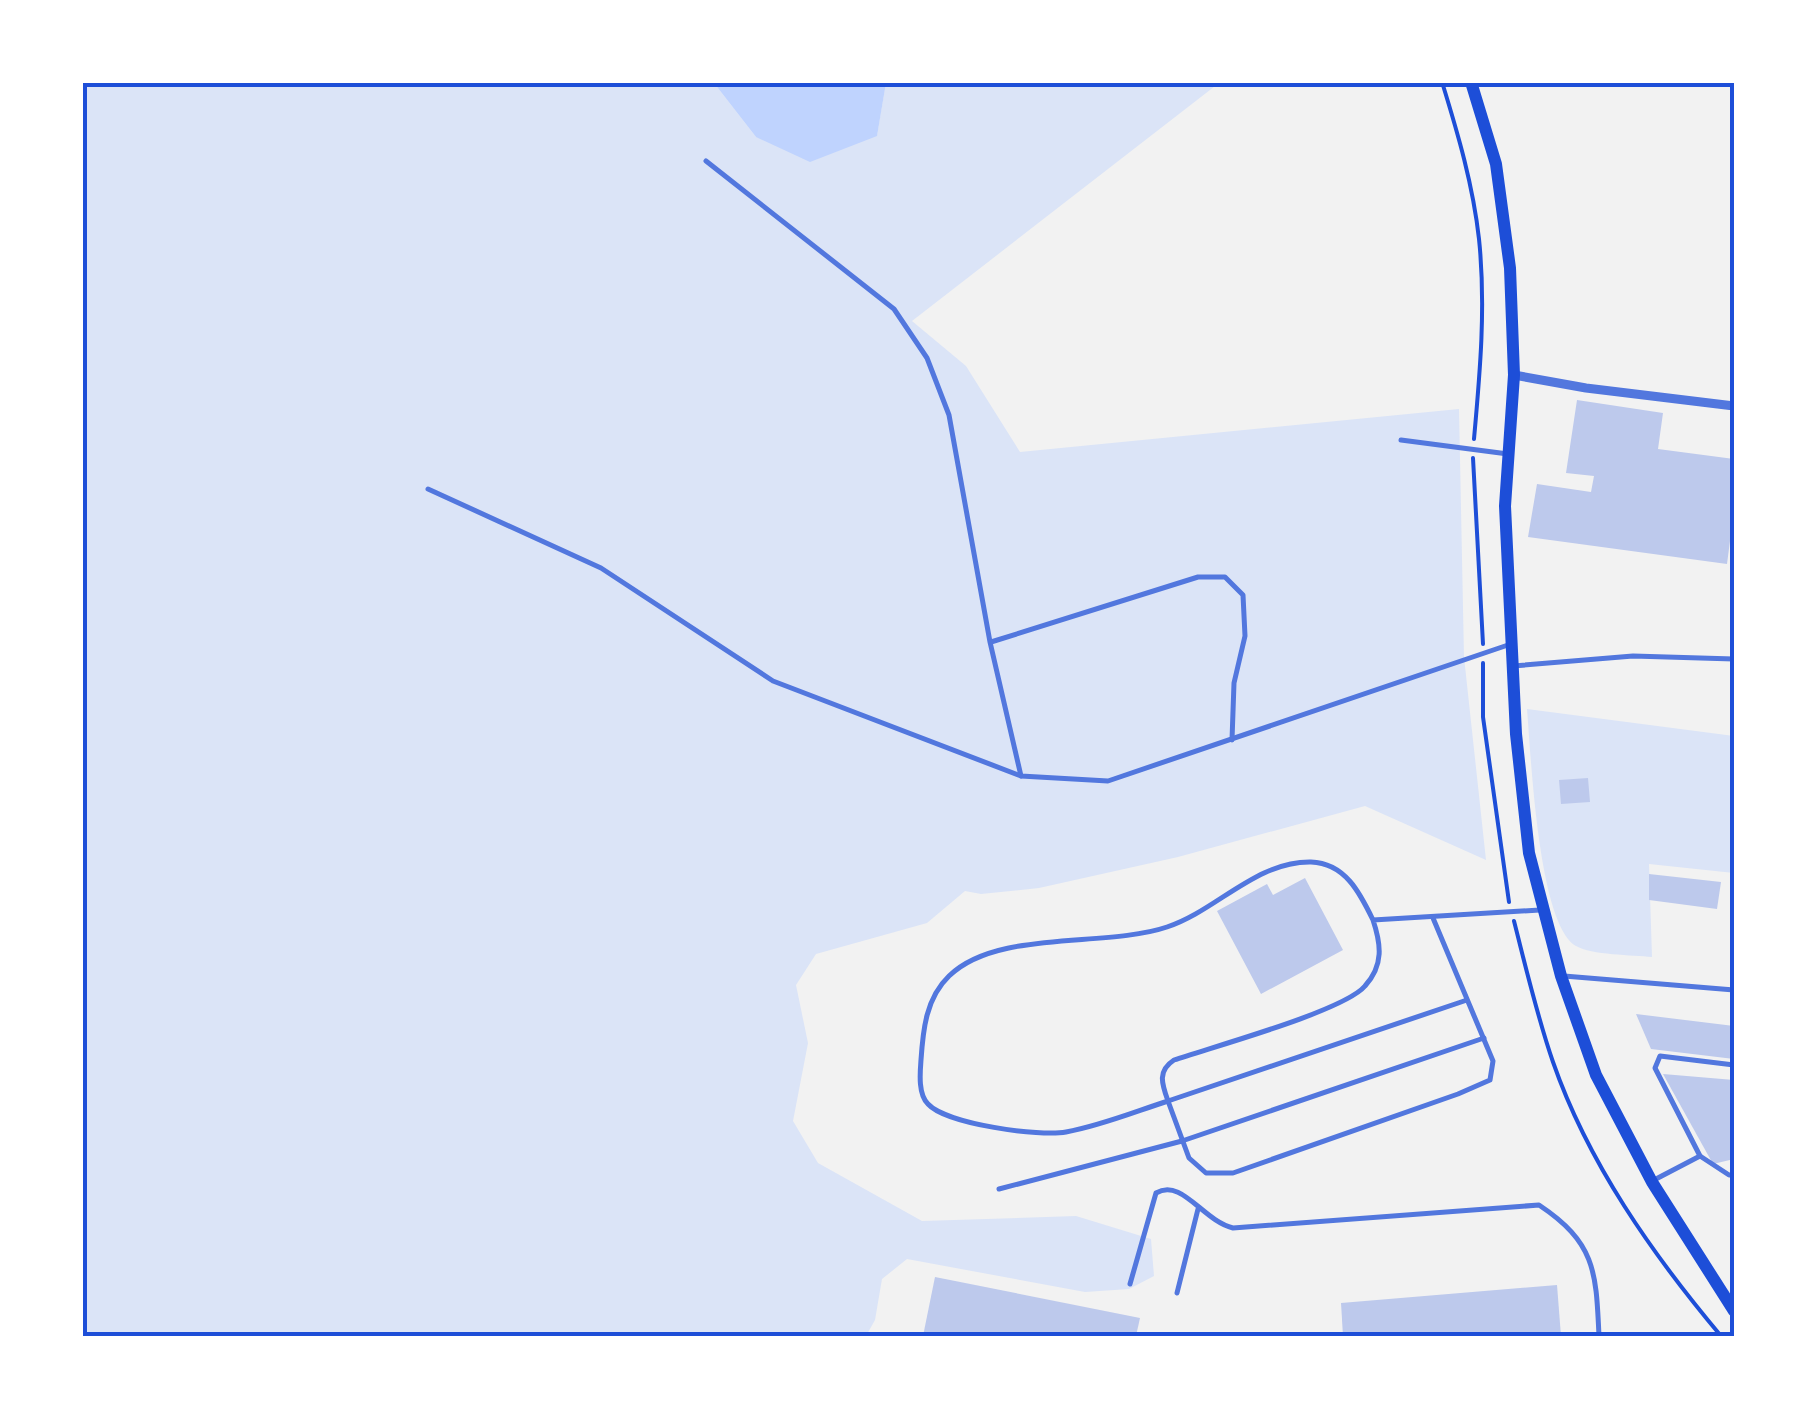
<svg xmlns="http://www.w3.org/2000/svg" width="1817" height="1419" viewBox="0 0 1817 1419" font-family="'Fira Sans Condensed',sans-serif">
  <rect width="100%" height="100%" fill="#f2f2f2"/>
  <g fill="#dbe4f7">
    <path d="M 82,83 L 714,83 L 756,137 L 877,135 L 886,83 L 1219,83 L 912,321 L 966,366 L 1020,452 L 1459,409 L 1464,657 L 1486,860 L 1365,806 L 1178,857 L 1039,888 L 981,894 L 965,891 L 927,923 L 816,954 L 796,985 L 808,1043 L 793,1121 L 818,1163 L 922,1221 L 1076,1216 L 1151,1239 L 1154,1276 L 1129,1289 L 1085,1292 L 907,1259 L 882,1279 L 875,1320 L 866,1336 L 83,1336 Z"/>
    <path d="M 1527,709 L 1734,736 L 1734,873 L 1649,864 L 1652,957 C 1633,955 1591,955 1576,946 C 1538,924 1531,755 1527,709 Z"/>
  </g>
  <path fill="#bfd3fe" d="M 714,83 L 886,83 L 877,136 L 810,162 L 756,137 Z"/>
  <g fill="#bdc9ec">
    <path d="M 1577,400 L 1663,413 L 1658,449 L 1734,459 L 1734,510 L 1727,564 L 1528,537 L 1537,484 L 1591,492 L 1594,476 L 1566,473 Z"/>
    <path d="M 1588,778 L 1590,802 L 1561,804 L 1559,780 Z"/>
    <path d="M 1649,874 L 1721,882 L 1717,909 L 1649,900 Z"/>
    <path d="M 1305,878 L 1343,950 L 1261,994 L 1217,911 L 1267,884 L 1273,895 Z"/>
    <path d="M 1636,1014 L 1734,1026 L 1734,1059 L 1651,1049 Z"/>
    <path d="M 1663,1074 L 1734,1080 L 1734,1159 L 1713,1164 Z"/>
    <path d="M 935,1277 L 1140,1318 L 1136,1336 L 923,1336 Z"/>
    <path d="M 1557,1285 L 1561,1336 L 1343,1336 L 1341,1303 Z"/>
  </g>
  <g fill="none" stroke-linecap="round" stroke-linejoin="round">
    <g stroke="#1d4ed8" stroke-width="4">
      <path d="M 1442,82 C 1458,134 1473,185 1479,239 C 1486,306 1480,373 1474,439"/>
      <path d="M 1473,458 L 1483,644"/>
      <path d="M 1483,663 L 1483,717 L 1509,902"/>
      <path d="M 1514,921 C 1526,968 1537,1016 1553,1062 C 1588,1163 1653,1255 1721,1336"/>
    </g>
    <g stroke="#5277de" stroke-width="5">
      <path d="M 706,161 L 894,309 L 927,358 L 949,415 L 990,642 L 1021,776"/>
      <path d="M 1401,440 L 1508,454"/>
      <path d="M 428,489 L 601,568 L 773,681 L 1021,776 L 1108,781 L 1508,645"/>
      <path d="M 991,642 L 1198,577 L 1225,577 L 1243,595 L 1245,636 L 1234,683 L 1232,740"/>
      <path d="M 1513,666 L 1633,656 L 1734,659"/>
      <path d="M 1433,918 L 1493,1061 L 1490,1080 L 1458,1094 L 1233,1173 L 1206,1173 L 1189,1158 L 1168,1101 L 1467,1000"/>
      <path d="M 1373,920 C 1381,944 1384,965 1365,986 C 1344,1011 1212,1047 1174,1060 C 1157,1071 1162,1084 1168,1101 C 1134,1112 1100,1126 1066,1132 C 1040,1137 946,1124 928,1104 C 918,1094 920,1073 921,1060 C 923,1030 926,998 949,976 C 997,929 1105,948 1167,927 C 1216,911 1256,861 1311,862 C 1345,863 1360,893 1373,920 L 1540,910"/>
      <path d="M 1564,976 L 1734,990"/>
      <path d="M 1700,1156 L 1729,1175 L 1734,1175"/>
      <path d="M 1654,1180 L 1700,1156 L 1655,1068 L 1660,1056 L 1734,1065"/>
      <path d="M 999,1189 L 1182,1141 L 1484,1038"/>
      <path d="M 1130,1284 L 1156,1193 C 1182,1178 1202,1220 1233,1228 L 1539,1205 C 1596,1243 1596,1272 1599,1336"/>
      <path d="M 1177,1293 L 1198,1209"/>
    </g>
    <path stroke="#5277de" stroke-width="9" d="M 1514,375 L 1586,388 L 1734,406"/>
    <path stroke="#1d4ed8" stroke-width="12" d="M 1471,82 L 1496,164 L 1510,268 L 1514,375 L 1505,506 L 1516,734 L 1529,853 L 1561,976 L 1596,1075 L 1652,1182 L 1734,1311"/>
  </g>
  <rect width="1817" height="1419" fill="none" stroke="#ffffff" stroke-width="170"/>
  <rect x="85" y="85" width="1647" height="1249" fill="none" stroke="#1d4ed8" stroke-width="4"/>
</svg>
